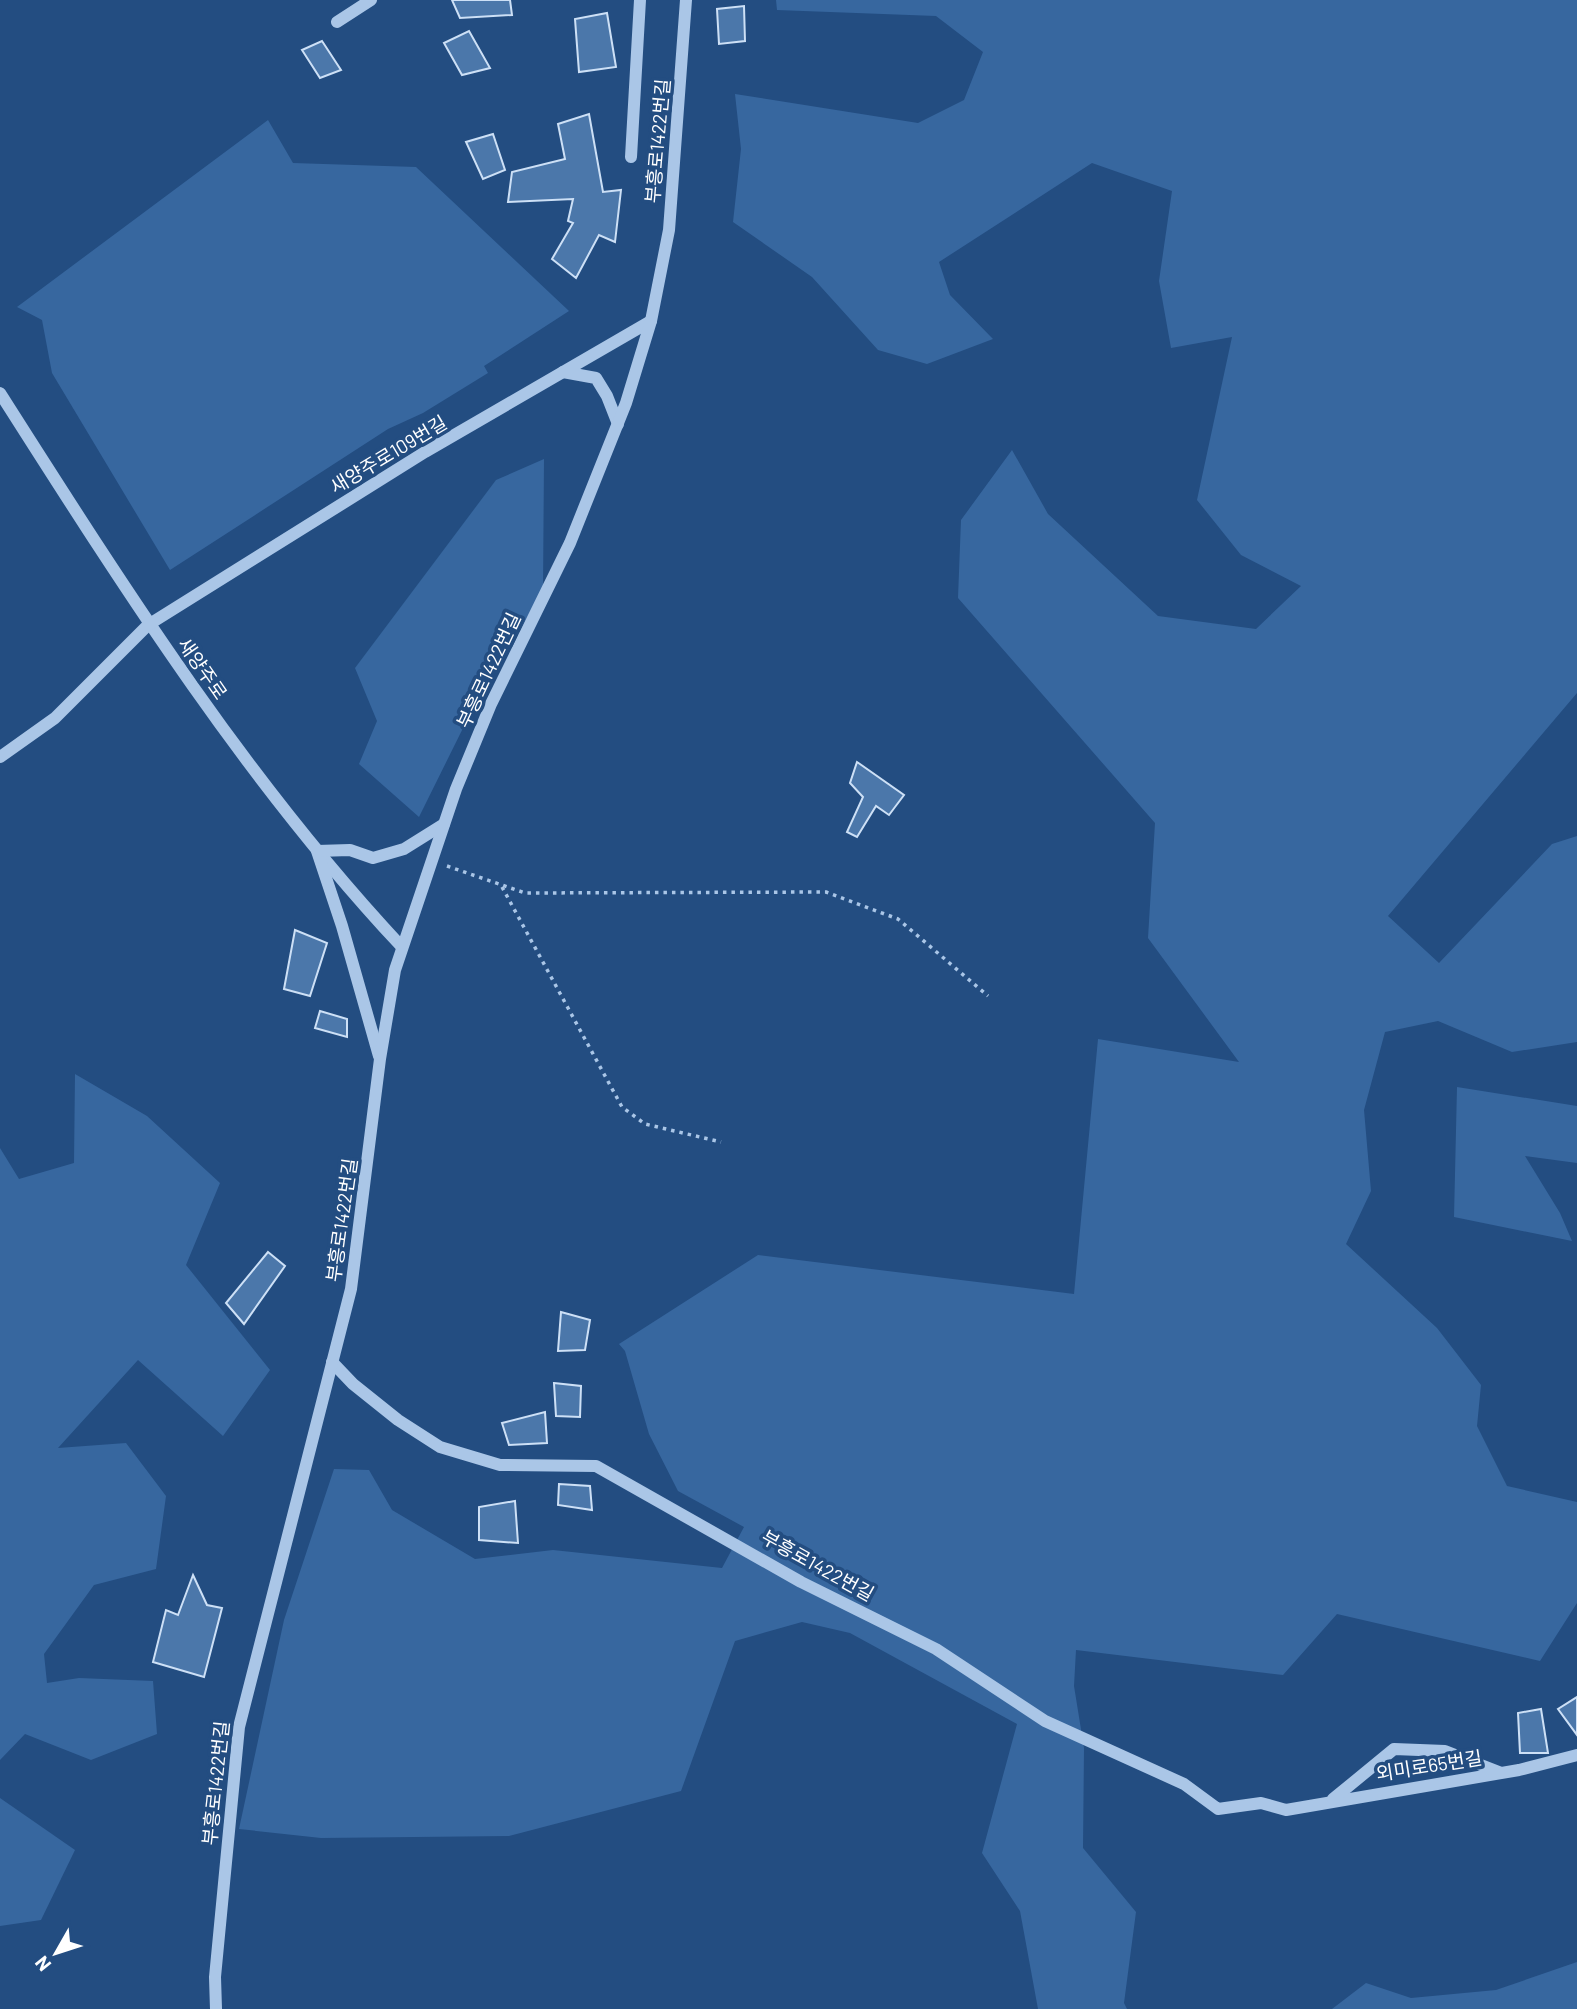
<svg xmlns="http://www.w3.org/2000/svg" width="1577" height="2009" viewBox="0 0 1577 2009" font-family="Barlow,'Noto Sans KR',sans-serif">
  <rect width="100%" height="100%" fill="#234d81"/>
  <g fill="#37679f">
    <path d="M 776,0 L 1577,0 L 1577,693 L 1388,916 L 1439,963 L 1552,844 L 1577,836 L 1577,1042 L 1512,1052 L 1438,1021 L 1385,1032 L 1364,1110 L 1371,1191 L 1346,1244 L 1437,1328 L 1481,1385 L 1477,1426 L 1507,1486 L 1577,1502 L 1577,1603 L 1540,1661 L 1337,1614 L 1283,1675 L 1076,1650 L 1074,1686 L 1084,1748 L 1083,1848 L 1136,1912 L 1124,2003 L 1127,2009 L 1038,2009 L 1020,1911 L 982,1853 L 1017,1724 L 850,1633 L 802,1622 L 735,1641 L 681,1791 L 509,1836 L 321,1838 L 239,1829 L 284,1620 L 334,1469 L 369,1470 L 392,1510 L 475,1559 L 553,1550 L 722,1568 L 744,1527 L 678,1491 L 649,1434 L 625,1351 L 619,1344 L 758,1255 L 1074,1294 L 1098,1039 L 1239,1062 L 1148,938 L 1155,823 L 958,598 L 961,520 L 1012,450 L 1048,514 L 1158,616 L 1256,629 L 1301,586 L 1241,555 L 1197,500 L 1232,337 L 1171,348 L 1159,281 L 1172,191 L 1092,163 L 939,262 L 950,295 L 993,339 L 927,364 L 878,350 L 812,277 L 733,222 L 741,149 L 735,94 L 918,123 L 964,100 L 983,52 L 936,16 L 777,10 Z"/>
    <path d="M 268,120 L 293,163 L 416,167 L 569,311 L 484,366 L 488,373 L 423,413 L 388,429 L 170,570 L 52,373 L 42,320 L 17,307 Z"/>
    <path d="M 544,459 L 543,590 L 469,716 L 419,817 L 359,764 L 377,721 L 355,668 L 496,480 Z"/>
    <path d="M 75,1074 L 147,1116 L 220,1183 L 186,1265 L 270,1370 L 223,1436 L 138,1360 L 58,1448 L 126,1443 L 166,1496 L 156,1569 L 94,1585 L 44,1654 L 47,1683 L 79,1678 L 153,1681 L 157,1734 L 91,1760 L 25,1734 L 0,1760 L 0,1148 L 19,1179 L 74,1163 Z"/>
    <path d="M 1457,1087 L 1577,1106 L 1577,1163 L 1525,1156 L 1560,1213 L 1572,1241 L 1454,1217 Z"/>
    <path d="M 0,1798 L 75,1850 L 41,1920 L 0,1926 Z"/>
    <path d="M 1577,1962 L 1577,2009 L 1332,2009 L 1366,1983 L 1411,1998 L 1496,1990 Z"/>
  </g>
  <g fill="#4b77aa" stroke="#cde0f6" stroke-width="2">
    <path d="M 452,0 L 510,0 L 512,15 L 460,18 Z"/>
    <path d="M 744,6 L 745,41 L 719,44 L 717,9 Z"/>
    <path d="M 607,13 L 616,67 L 579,72 L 575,19 Z"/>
    <path d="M 469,31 L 490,68 L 462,75 L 444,43 Z"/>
    <path d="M 322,41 L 341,70 L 320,78 L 302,50 Z"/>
    <path d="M 589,114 L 603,192 L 621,190 L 615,242 L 599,235 L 576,278 L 552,259 L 573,223 L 568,221 L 573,199 L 508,202 L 512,172 L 565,159 L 558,124 Z"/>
    <path d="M 493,134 L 505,170 L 483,179 L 466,142 Z"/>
    <path d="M 857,762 L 904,795 L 889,815 L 876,806 L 857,837 L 847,832 L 863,797 L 850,783 Z"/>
    <path d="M 295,930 L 327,943 L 310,996 L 284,989 Z"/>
    <path d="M 320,1011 L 347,1019 L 347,1037 L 315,1028 Z"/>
    <path d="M 268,1252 L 285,1266 L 244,1324 L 226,1303 Z"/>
    <path d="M 561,1312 L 590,1320 L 585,1350 L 558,1351 Z"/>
    <path d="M 554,1383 L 581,1386 L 580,1417 L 556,1416 Z"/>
    <path d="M 545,1412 L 547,1443 L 509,1445 L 502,1423 Z"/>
    <path d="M 559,1484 L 590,1486 L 592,1510 L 558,1505 Z"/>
    <path d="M 515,1501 L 518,1543 L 479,1540 L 479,1507 Z"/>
    <path d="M 193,1575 L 207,1605 L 222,1608 L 204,1677 L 153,1662 L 166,1610 L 178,1615 Z"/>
    <path d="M 1577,1697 L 1577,1735 L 1558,1709 Z"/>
    <path d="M 1541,1709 L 1548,1753 L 1520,1753 L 1518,1713 Z"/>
  </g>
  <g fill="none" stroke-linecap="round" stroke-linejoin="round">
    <g stroke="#aac6e7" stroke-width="3.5" stroke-dasharray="3.5 5" stroke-linecap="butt">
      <path d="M 447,866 L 525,893 L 826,892 L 898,919 L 988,996"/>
      <path d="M 502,887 L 622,1107 L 645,1124 L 721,1142"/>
    </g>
    <g stroke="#aac6e7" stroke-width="12">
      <path d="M 337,22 L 371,0"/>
      <path d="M 631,157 L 640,0"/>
      <path d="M 563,372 L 596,378 L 607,396 L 618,424"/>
      <path d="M 0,393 C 123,586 244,778 401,946"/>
      <path d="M 0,757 L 55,718 L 148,625 L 425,452 L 651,321"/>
      <path d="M 379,1056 L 342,926 L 317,851 L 350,850 L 373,858 L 404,849 L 444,824"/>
      <path d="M 332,1362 L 353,1384 L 398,1420 L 440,1447 L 500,1465 L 596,1466 L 801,1582 L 936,1649 L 1045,1721 L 1184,1784 L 1218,1809 L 1261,1803 L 1286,1810 L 1519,1770 L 1577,1755"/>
      <path d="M 1333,1799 L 1394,1749 L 1445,1751 L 1499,1772"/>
      <path d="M 216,2009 L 215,1977 L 239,1727 L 351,1289 L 380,1059 L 395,970 L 456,789 L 491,704 L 570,543 L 626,403 L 651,321 L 669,230 L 686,0"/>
    </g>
  </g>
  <g text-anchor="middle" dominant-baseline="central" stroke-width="7" stroke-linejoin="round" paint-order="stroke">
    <g font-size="19" fill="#fff" stroke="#234d81">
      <text transform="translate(657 141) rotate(-85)">부흥로1422번길</text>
      <text transform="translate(388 454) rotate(-31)">새양주로109번길</text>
      <text transform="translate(203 668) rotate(55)">새양주로</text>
      <text transform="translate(488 670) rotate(-65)">부흥로1422번길</text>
      <text transform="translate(341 1220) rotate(-82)">부흥로1422번길</text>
      <text transform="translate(818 1565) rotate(29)">부흥로1422번길</text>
      <text transform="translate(1429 1765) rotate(-9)">외미로65번길</text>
      <text transform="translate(215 1783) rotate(-84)">부흥로1422번길</text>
    </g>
  </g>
  <g transform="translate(56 1953) rotate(231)" stroke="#234d81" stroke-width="5" paint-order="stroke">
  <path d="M0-5L12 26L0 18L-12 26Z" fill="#ffffff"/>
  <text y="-10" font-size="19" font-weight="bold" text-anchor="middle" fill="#ffffff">N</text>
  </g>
</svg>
